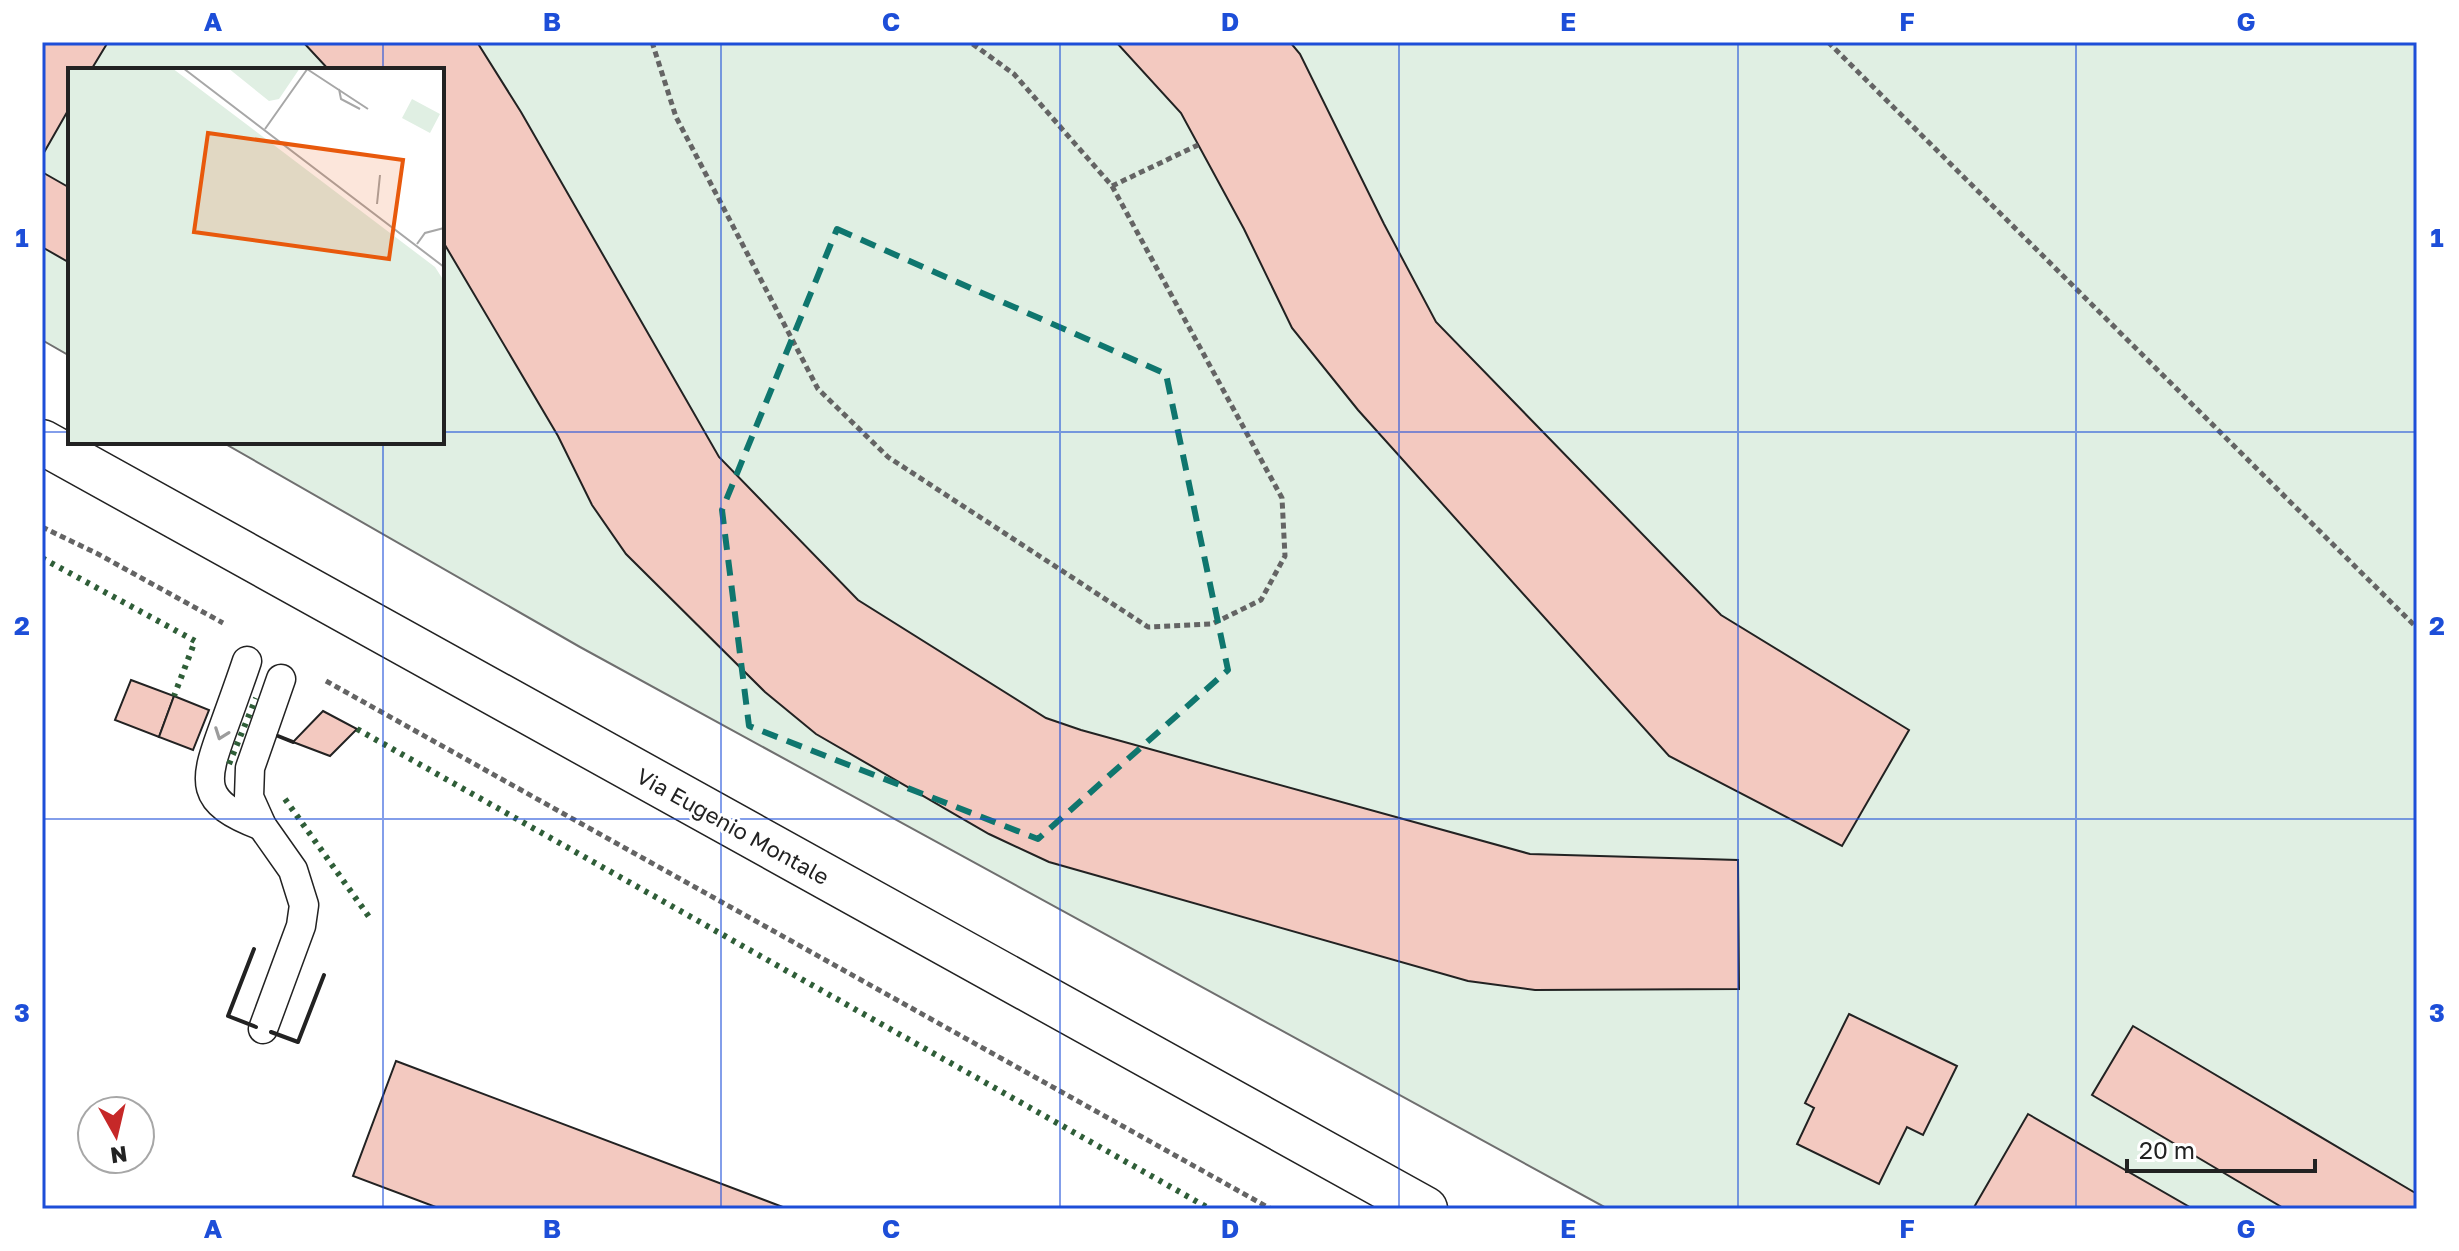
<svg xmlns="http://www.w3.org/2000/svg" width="2459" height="1251" viewBox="0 0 2459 1251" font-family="'Golos Text',sans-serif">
  <rect width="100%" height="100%" fill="#fff"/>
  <path fill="#e0efe3" stroke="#6f6f6f" stroke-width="2" d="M 42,42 L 2417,42 L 2417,1209 L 1608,1209 L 580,647 L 222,442 L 442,442 L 442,70 L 70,70 L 70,356 L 42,340 Z"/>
  <g fill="#f3c9c0" stroke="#222" stroke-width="2">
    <path d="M 42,42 L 108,42 L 91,70 L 70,70 L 70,107 L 42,156 Z"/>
    <path d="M 303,42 L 477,42 L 521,112 L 719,457 L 858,600 L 1046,718 L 1081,730 L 1530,854 L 1738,860 L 1739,989 L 1535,990 L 1468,981 L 1049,862 L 989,834 L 816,734 L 765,692 L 626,554 L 592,505 L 558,436 L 442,240 L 442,70 L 329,70 Z"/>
    <path d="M 1116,42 L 1290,42 L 1300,54 L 1384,224 L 1436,322 L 1721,615 L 1909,730 L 1842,846 L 1669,756 L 1358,410 L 1292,328 L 1244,229 L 1181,113 Z"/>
    <path d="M 42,172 L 70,188 L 70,263 L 42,247 Z"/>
    <path d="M 131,680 L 174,696 L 159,737 L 115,720 Z"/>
    <path d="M 174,696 L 209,710 L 193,750 L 159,737 Z"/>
    <path d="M 323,711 L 357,729 L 330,756 L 293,742 Z"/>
    <path d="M 1849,1014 L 1957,1066 L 1923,1135 L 1907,1127 L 1879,1184 L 1797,1144 L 1814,1108 L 1805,1103 Z"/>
    <path d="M 2133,1026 L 2417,1194 L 2417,1209 L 2285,1209 L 2092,1095 Z"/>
    <path d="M 396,1061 L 788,1209 L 441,1209 L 353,1176 Z"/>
    <path d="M 2028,1114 L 2193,1209 L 1973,1209 Z"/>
  </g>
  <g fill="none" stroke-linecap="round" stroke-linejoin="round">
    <defs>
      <g id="lane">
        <path d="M 247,661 C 240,682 232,704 224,726 C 203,783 198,802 262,826"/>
        <path d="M 263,1029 L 301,926 L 304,905 L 293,870 L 262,826 L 249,797 L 250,768 L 281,679"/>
      </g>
      <path id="secondary" d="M 42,442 L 1425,1209"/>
    </defs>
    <use href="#lane" stroke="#222" stroke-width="31"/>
    <use href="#secondary" stroke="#222" stroke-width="47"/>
    <g stroke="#646464" stroke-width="5" stroke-dasharray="6 4" stroke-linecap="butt">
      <path d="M 652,42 L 676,117 L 818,389 L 888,457 L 1148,627 L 1212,624 L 1261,600 L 1285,556 L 1282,498 L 1112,186 L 1014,74 L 970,42"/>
      <path d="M 1828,42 L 2417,628"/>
      <path d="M 1112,186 L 1198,145"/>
      <path d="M 42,527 L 98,554 L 223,623"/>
      <path d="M 326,681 L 1271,1209"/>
    </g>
    <use href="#lane" stroke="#fff" stroke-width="28"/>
    <use href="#secondary" stroke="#fff" stroke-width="44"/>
    <g stroke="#2f5e38" stroke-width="6" stroke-dasharray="4 6" stroke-linecap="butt">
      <path d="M 42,558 L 195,641 L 174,696"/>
      <path d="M 357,729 L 1210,1209"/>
      <path d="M 229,764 L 256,698"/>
      <path d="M 285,799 L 372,921"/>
    </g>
    <g stroke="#222" stroke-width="4">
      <path d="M 278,736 L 293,742"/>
      <path d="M 254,949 L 228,1016 L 256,1027"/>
      <path d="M 271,1032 L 298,1042 L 324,975"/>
    </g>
  </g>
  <defs><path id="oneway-chevron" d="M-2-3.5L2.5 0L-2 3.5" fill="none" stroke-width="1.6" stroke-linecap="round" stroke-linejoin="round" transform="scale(2)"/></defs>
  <use stroke="#9c9c9c" href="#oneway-chevron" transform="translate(221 734) rotate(110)"/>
  <path fill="none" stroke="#0f766e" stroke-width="6" stroke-dasharray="16 10" stroke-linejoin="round" d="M 837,229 L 1166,374 L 1228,670 L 1038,839 L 749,726 L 722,510 Z"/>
  <path fill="none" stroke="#1d4ed8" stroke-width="2" stroke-opacity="0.55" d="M 383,42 L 383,70M 721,42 L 721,1209M 1060,42 L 1060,1209M 1399,42 L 1399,1209M 1738,42 L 1738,1209M 2076,42 L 2076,1209M 42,432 L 70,432M 442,432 L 2417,432M 383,442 L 383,1209M 42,819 L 2417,819"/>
  <g text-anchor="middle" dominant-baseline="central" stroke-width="6" stroke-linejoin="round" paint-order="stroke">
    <g font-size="22" fill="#222" stroke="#fff">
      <text transform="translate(733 826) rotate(29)">Via Eugenio Montale</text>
    </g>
  </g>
  <g transform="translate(68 68)">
    <rect width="376" height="376" fill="#fff"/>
    <path d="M 0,0 L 104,0 L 367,199 L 376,213 L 376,376 L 0,376 ZM 160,0 L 232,0 L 211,31 L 201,33 ZM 344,31 L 372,46 L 362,65 L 334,50 Z" fill="#e0efe3"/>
    <path fill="none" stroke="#a7a7a7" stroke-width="2" d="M 115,0 L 376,199M 239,1 L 300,41M 271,21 L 273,31 L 292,41M 197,61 L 240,0M 309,136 L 312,107M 349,176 L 357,165 L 376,160"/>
    <path fill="#e8590c" fill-opacity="0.15" stroke="#e8590c" stroke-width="4" d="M 140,65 L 335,92 L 321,191 L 126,164 Z"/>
    <rect width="376" height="376" fill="none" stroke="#222" stroke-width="4"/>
  </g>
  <rect width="2459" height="1251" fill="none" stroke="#ffffff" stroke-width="88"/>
  <g transform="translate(116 1135) rotate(172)"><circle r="38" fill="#ffffff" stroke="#a7a7a7" stroke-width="2"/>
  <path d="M0-6L14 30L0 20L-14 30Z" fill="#c62828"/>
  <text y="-12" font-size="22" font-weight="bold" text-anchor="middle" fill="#222222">N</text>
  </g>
  <path d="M2127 1159v12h188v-12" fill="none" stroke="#222222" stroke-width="4"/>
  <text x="2139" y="1159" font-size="24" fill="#222222" stroke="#ffffff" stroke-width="6" paint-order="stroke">20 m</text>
  <rect x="44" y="44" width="2371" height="1163" fill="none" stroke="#1d4ed8" stroke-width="3"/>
  <g font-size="26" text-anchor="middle" font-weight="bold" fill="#1d4ed8">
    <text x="213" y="31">A</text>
    <text x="552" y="31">B</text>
    <text x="891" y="31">C</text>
    <text x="1230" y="31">D</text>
    <text x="1568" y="31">E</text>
    <text x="1907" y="31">F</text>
    <text x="2246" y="31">G</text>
    <text x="22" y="247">1</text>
    <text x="2437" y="247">1</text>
    <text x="22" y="635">2</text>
    <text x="2437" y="635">2</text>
    <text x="22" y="1022">3</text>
    <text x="2437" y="1022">3</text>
    <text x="213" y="1238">A</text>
    <text x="552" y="1238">B</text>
    <text x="891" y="1238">C</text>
    <text x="1230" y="1238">D</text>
    <text x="1568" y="1238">E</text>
    <text x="1907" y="1238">F</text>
    <text x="2246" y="1238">G</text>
  </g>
</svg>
